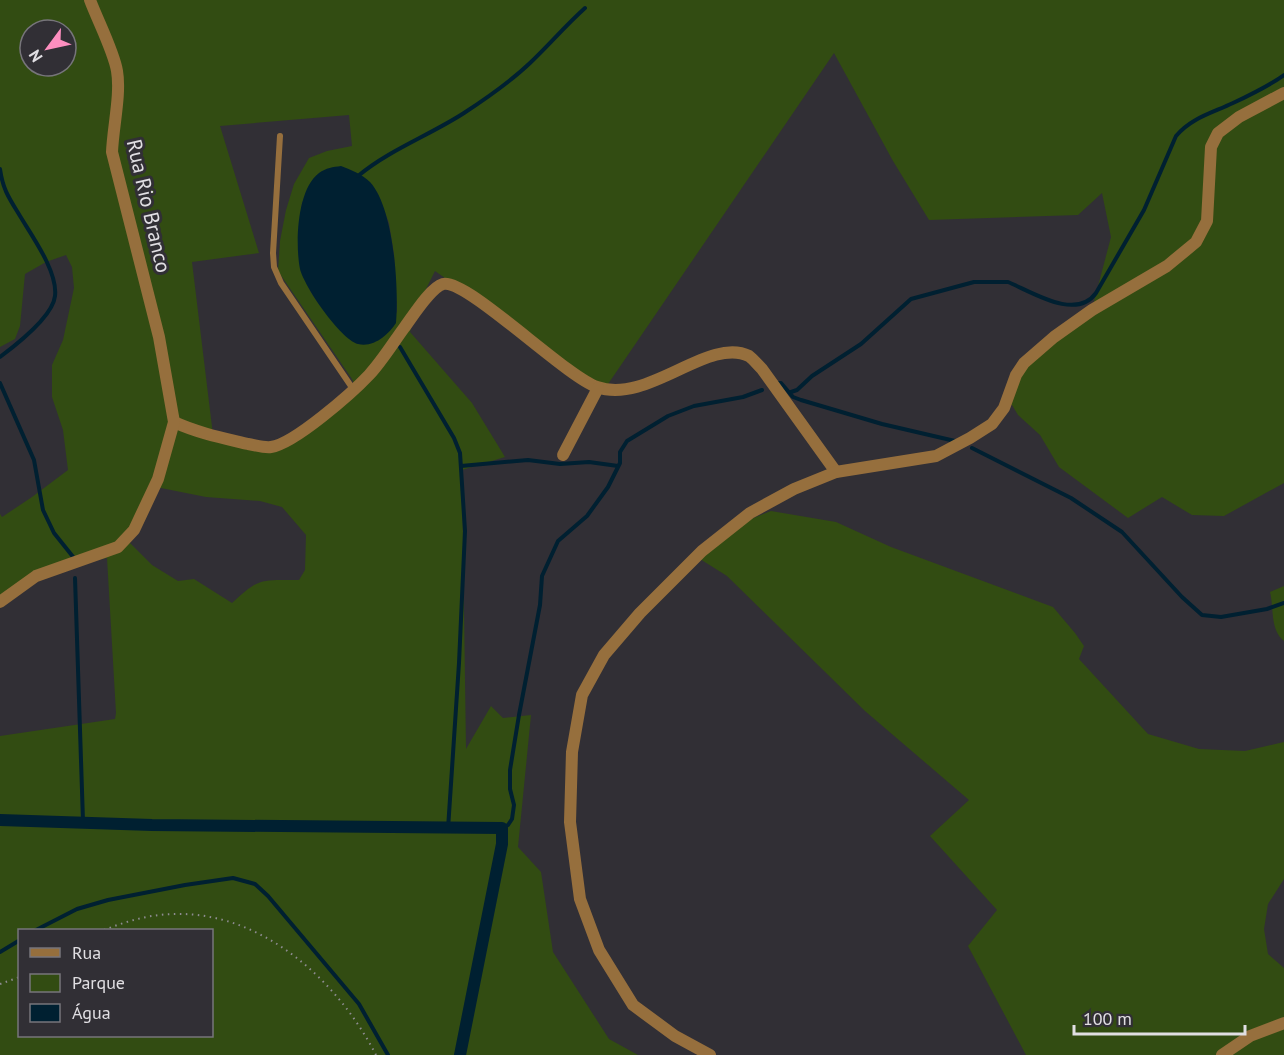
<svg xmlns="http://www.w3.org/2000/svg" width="1284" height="1055" viewBox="0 0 1284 1055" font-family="'PT Sans',sans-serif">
  <rect width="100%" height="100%" fill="#312f35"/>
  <g fill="#324c12" fill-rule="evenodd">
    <path d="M 0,0 L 1284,0 L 1284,483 L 1224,516 L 1192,515 L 1162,497 L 1128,518 L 1059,467 L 1040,435 L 1018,415 L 1012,405 L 1005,405 L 1015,367 L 1092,309 L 1111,237 L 1102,193 L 1078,215 L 929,220 L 893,161 L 834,53 L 604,390 L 435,271 L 416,309 L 410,332 L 472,403 L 505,457 L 462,470 L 466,749 L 491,706 L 503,718 L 531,715 L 518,847 L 541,872 L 553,952 L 609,1039 L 638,1055 L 0,1055 L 0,736 L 115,719 L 116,713 L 107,558 L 36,572 L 0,606 L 0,514 L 2,517 L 32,497 L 68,470 L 63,430 L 52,397 L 52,365 L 63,340 L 74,288 L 72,267 L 66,255 L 46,262 L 25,274 L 20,326 L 15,339 L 0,347 ZM 30,30 L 66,30 L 66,66 L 30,66 ZM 349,115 L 352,146 L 327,151 L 309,158 L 294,184 L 286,210 L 280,241 L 278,271 L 352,379 L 357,392 L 274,448 L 213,435 L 192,262 L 259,253 L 220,126 ZM 377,192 L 389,223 L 394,254 L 397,312 L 358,344 C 346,336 338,326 328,315 C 294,277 297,251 302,202 ZM 156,487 L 206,497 L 260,501 L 282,507 L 306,535 L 305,570 L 299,580 C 261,580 260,577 232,603 L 194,579 L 178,581 L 152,565 L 124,537 ZM 20,930 L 212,930 L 212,1036 L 20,1036 Z"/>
    <path d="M 771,511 L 836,522 L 891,547 L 1053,607 L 1075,633 L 1084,646 L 1079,659 L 1148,734 L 1199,749 L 1245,751 L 1284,742 L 1284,879 L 1268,904 L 1264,929 L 1268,954 L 1284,968 L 1284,1055 L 1026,1055 L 968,946 L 997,910 L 930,836 L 969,800 L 865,711 L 727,576 L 700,559 L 741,523 Z"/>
    <path d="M 1284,586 L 1284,641 C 1270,630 1274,608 1270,592 Z"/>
  </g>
  <path fill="#002031" d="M 341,166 C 351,170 362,174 370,182 C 394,208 399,288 396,323 C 389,334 374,348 358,344 C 340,339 304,286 300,269 C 295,244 297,189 319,173 C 326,168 333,167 341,166 Z"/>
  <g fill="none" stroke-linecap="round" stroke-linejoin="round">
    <g stroke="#002031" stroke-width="4">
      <path d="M 0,169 C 3,190 9,198 20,216 C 32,236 58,272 55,296 C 53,316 16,345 0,357"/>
      <path d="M 358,176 C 389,150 430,135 464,113 C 487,98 510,82 530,63 C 549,45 565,26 585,8"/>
      <path d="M 400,347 L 454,438 L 460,453 L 465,531 L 459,663 L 448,829"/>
      <path d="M 0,383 L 34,460 L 43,510 L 54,533 L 74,558"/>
      <path d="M 778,383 L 781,383 L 793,397 L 801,400 L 882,424 L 955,441"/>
      <path d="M 791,392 L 797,390 L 812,376 L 861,344 L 911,299 L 974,282 L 1008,282 C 1032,292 1076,321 1096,293 L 1144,210 L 1176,136 C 1191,118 1212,113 1233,103 C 1250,95 1269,86 1284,75"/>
      <path d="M 972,448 L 1071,498 L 1122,532 L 1182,597 L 1202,615 L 1221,617 L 1267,609 L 1284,603"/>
      <path d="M 461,466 L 528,460 L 560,464 L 589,462 L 618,466"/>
      <path d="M 75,578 L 83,821"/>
      <path d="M 502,828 L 508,825 L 512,819 L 514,805 L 510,789 L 510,770 L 519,715 L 540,605 L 542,576 L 558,541 L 587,516 L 608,487 L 620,463 L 620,452 L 627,441 L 668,416 L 694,406 L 743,397 L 762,390"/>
      <path d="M 36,930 L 77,909 L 108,900 L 185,885 L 233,878 L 255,884 L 268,896 L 359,1004 L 388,1055"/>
      <path d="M 0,952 L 20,940"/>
    </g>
    <path stroke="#002031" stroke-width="12" d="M 0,820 L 152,825 L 502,828 L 502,844 L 460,1055"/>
    <g stroke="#8e8c91" stroke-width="2" stroke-dasharray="1.5 4.5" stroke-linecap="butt">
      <path d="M 104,930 C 127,921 151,914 175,914 C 263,912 338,981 376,1055"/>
      <path d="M 0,984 L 20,977"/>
    </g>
    <path stroke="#966f3d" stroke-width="6" d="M 280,136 L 273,253 L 274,267 L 281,283 L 353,389"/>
    <g stroke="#966f3d" stroke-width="12">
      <path d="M 174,422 C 198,433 223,438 248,444 C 255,445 264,448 271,447 C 294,444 352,393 369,375 C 382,361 393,343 404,328 C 413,316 430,288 443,284 C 466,278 565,376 597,387 C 648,405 708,336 749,356 C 753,359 758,365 762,369 L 836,472"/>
      <path d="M 563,455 L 598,388"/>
      <path d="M 0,602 L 36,576 L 118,547 L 134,530 L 158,479 L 174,422 L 159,337 L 112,152 C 113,127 121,94 117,71 C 114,52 97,19 90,0"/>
      <path d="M 710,1055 L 675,1036 L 633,1005 L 599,950 L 580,899 L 570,822 L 572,752 L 582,695 L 604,655 L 640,613 L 702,551 L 750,513 L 794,489 L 836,472 L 936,456 L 970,438 L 992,424 L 1004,408 L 1016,375 L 1024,363 L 1054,337 L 1092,310 L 1167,266 L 1196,242 L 1207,221 L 1211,147 L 1218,133 L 1239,117 L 1284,93"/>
      <path d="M 1222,1055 L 1250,1036 L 1284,1023"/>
    </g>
  </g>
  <g text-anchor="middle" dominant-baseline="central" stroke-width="6" stroke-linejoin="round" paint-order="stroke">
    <g font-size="21" fill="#e1dfe3" stroke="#312f35">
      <text transform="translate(149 206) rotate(77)">Rua Rio Branco</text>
    </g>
  </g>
  <rect x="18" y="929" width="195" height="108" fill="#312f35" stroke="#77757b" stroke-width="1.5"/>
  <rect x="30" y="948" width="30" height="9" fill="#966f3d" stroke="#77757b" stroke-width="1.5"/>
  <text x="72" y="959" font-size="18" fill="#e1dfe3">Rua</text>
  <rect x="30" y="974" width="30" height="18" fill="#324c12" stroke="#77757b" stroke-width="1.5"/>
  <text x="72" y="989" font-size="18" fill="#e1dfe3">Parque</text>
  <rect x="30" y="1004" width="30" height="18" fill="#002031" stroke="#77757b" stroke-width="1.5"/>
  <text x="72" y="1019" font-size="18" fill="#e1dfe3">Água</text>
  <g transform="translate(48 48) rotate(237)"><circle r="28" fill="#312f35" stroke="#77757b" stroke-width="1.5"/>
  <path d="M0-4.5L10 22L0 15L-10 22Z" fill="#fd8ebf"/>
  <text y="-9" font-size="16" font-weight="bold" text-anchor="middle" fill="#e1dfe3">N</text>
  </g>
  <path d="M1074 1025v9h171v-9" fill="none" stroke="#e1dfe3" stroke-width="3"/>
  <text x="1083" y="1025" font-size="18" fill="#e1dfe3" stroke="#312f35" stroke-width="4.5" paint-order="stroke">100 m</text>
</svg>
